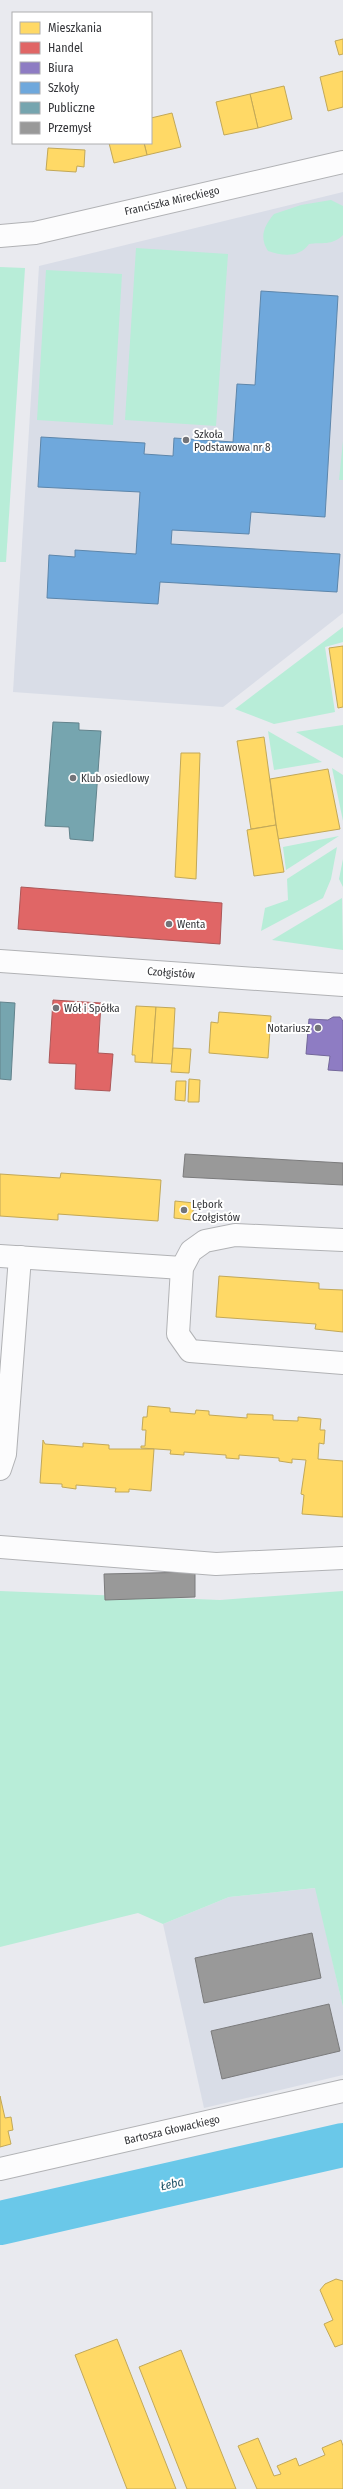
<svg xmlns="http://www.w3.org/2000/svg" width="343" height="2489" viewBox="0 0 343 2489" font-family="'Fira Sans Condensed',sans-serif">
  <rect width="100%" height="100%" fill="#e9eaef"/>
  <g fill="#d9dde7">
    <path d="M 343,192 L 343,613 L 223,707 L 13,692 L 39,266 Z"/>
    <path d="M 316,1888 L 343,2007 L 343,2075 L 204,2108 L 163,1924 L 229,1897 Z"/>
  </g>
  <g fill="#b8edd8">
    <path d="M 331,200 L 343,206 L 343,235 C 332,246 322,242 309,244 C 299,258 283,256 268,251 C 259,237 264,226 274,214 L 301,205 Z"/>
    <path d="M 136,248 L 228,254 L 216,426 L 125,420 Z"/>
    <path d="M 0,267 L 25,268 L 6,562 L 0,562 Z"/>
    <path d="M 46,270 L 122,274 L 113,425 L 37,420 Z"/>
    <path d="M 343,441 L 343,480 L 339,480 Z"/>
    <path d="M 343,627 L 343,642 L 325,647 L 335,712 L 274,724 L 235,709 Z"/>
    <path d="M 343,725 L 343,758 L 296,732 Z"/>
    <path d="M 268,731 L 322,762 L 274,770 Z"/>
    <path d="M 332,768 L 343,775 L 343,821 Z"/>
    <path d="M 339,836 L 286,870 L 283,847 Z"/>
    <path d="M 337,847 L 331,879 L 323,898 L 261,931 L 265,908 L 288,900 L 287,879 Z"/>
    <path d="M 343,859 L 343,887 L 339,879 Z"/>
    <path d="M 342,898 L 343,950 L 272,940 Z"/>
    <path d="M 0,1591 L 220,1600 L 343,1591 L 343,2007 L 315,1888 L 229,1897 L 163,1924 L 138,1913 L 0,1947 Z"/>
  </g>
  <g fill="#ffd966" stroke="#c2a858">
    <path d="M 343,39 L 343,54 L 339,55 L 335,41 Z"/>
    <path d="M 343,71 L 343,107 L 328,111 L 320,77 Z"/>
    <path d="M 284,86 L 292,119 L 258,128 L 250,94 Z"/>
    <path d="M 250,94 L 258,128 L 224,135 L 216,102 Z"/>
    <path d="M 172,113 L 181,147 L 147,155 L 144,143 L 151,143 L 151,118 Z"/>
    <path d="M 109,143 L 144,143 L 147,155 L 114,163 Z"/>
    <path d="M 48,148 L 85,150 L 84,167 L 77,166 L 76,172 L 46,170 Z"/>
    <path d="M 343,646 L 343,707 L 338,708 L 329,648 Z"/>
    <path d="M 264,737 L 276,825 L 251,829 L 237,741 Z"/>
    <path d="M 181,753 L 200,753 L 196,879 L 175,877 Z"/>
    <path d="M 328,769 L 340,829 L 278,839 L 270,779 Z"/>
    <path d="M 276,825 L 284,872 L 254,876 L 247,830 Z"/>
    <path d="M 136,1006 L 156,1007 L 152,1063 L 135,1062 L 135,1055 L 132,1055 Z"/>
    <path d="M 156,1007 L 175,1008 L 172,1064 L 152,1063 Z"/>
    <path d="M 219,1012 L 271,1016 L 268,1058 L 209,1053 L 211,1022 L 218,1023 Z"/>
    <path d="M 173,1048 L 191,1049 L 189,1073 L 171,1072 Z"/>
    <path d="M 189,1079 L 200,1080 L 199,1102 L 188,1102 Z"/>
    <path d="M 176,1081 L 186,1081 L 185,1101 L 175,1100 Z"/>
    <path d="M 61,1173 L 161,1180 L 158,1221 L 58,1214 L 58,1220 L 0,1216 L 0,1174 L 60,1178 Z"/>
    <path d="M 175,1201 L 194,1203 L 192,1220 L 174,1218 Z"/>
    <path d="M 219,1276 L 319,1283 L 319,1289 L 343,1290 L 343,1332 L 315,1329 L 316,1324 L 216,1317 Z"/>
    <path d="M 148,1406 L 170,1408 L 170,1412 L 195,1414 L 196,1410 L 209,1411 L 209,1415 L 247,1418 L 247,1414 L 273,1415 L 273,1420 L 298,1421 L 298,1417 L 321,1419 L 320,1430 L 325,1430 L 324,1444 L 319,1443 L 318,1459 L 343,1461 L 343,1517 L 302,1514 L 304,1495 L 301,1494 L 306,1460 L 292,1459 L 292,1463 L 279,1461 L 279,1458 L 239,1455 L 239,1459 L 226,1458 L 226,1455 L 184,1452 L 184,1455 L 170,1454 L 171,1450 L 141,1448 L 141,1446 L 145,1446 L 146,1430 L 142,1430 L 143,1417 L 147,1417 Z"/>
    <path d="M 43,1440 L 45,1444 L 83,1447 L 83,1443 L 109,1445 L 109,1449 L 154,1449 L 151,1491 L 129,1489 L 129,1492 L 115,1492 L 116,1488 L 76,1485 L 76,1489 L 62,1487 L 62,1484 L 40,1483 Z"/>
    <path d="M 0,2096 L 5,2118 L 11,2117 L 13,2130 L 8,2131 L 11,2144 L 0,2147 Z"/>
    <path d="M 336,2279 L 343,2281 L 343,2344 L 335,2347 L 324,2324 L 333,2320 L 320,2290 L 325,2284 Z"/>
    <path d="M 117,2339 L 176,2489 L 127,2489 L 75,2355 Z"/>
    <path d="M 181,2350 L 216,2439 L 236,2489 L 187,2489 L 139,2367 Z"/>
    <path d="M 258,2438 L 274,2476 L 281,2474 L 277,2466 L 296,2458 L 299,2466 L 325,2455 L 322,2448 L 341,2440 L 343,2446 L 343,2489 L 257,2489 L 238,2446 Z"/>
  </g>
  <g fill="#e06666" stroke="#ac5758">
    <path d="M 21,887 L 222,903 L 220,944 L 18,929 Z"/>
    <path d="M 53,1000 L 101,1003 L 98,1053 L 113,1054 L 110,1091 L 75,1089 L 76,1064 L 49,1063 Z"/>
  </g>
  <path fill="#8e7cc3" stroke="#73679a" d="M 333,1017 L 340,1017 L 343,1021 L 343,1071 L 328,1070 L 330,1056 L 306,1054 L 309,1019 L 328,1020 Z"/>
  <path fill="#6fa8dc" stroke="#5d86ab" d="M 261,291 L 338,296 L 325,517 L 251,512 L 249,534 L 172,530 L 171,544 L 340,554 L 337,592 L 160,582 L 158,604 L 47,598 L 49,555 L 75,557 L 75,550 L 136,554 L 140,492 L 38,487 L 41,437 L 145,443 L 144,454 L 173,456 L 174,438 L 233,442 L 237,384 L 255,385 Z"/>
  <g fill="#76a5af" stroke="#62838c">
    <path d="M 53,722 L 79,723 L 79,730 L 101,731 L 93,841 L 70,839 L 69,827 L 45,826 Z"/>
    <path d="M 0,1002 L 15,1003 L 11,1080 L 0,1079 Z"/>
  </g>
  <g fill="#999" stroke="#7b7b7c">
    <path d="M 185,1154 L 343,1163 L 343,1185 L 183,1177 Z"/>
    <path d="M 195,1572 L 195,1597 L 105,1600 L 104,1574 Z"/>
    <path d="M 312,1933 L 321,1978 L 204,2003 L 195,1958 Z"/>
    <path d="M 329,2004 L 340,2051 L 222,2079 L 211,2031 Z"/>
  </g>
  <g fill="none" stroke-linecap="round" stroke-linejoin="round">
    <path stroke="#6ac8e9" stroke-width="44" d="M 0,2223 L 343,2145"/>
    <defs>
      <g id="minor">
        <path d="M 0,236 L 35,233 L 343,162"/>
        <path d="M 0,961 L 343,985"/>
        <path d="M 343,1240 L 235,1235 L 205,1241 L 191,1251 L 182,1268 L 178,1334 L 190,1351 L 343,1363"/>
        <path d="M 0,1256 L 182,1268"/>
        <path d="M 0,1469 L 5,1454 L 20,1257"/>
        <path d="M 0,1547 L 216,1564 L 343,1558"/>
        <path d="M 0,2169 L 343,2091"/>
      </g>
    </defs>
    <use href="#minor" stroke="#b1b2b5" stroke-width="24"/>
    <use href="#minor" stroke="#fcfcfd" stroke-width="22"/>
  </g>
  <g fill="#737479" stroke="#fff" stroke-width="1.5">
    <circle cx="186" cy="440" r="4"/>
    <circle cx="73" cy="778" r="4"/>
    <circle cx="169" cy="924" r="4"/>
    <circle cx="56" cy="1008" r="4"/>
    <circle cx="318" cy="1028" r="4"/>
    <circle cx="184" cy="1210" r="4"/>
  </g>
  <g text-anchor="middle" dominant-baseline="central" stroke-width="4" stroke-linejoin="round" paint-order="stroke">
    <g font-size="11" fill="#343539" stroke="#fff">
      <text transform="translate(172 201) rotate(-13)">Franciszka Mireckiego</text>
      <text transform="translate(171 973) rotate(4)">Czołgistów</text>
      <text transform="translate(172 2130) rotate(-13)">Bartosza Głowackiego</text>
    </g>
    <g font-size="11" fill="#343539" stroke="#fff" text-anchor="start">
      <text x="194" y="434">Szkoła<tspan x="194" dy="13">Podstawowa nr 8</tspan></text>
      <text x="81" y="778">Klub osiedlowy</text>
      <text x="177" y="924">Wenta</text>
      <text x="64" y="1008">Wół i Spółka</text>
      <text x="310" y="1028" text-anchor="end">Notariusz</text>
      <text x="192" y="1204">Lębork<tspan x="192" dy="13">Czołgistów</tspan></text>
    </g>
    <g font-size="12" font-style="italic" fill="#1e5266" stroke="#fff">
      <text transform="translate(172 2184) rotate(-13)">Łeba</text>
    </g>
  </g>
  <rect x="12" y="12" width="140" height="132" fill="#ffffff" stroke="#aeaeb0"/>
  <rect x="20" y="22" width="20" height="12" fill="#ffd966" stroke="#aeaeb0"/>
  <text x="48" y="32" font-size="12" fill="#343539">Mieszkania</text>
  <rect x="20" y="42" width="20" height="12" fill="#e06666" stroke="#aeaeb0"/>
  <text x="48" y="52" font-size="12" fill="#343539">Handel</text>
  <rect x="20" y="62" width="20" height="12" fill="#8e7cc3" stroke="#aeaeb0"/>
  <text x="48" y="72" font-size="12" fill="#343539">Biura</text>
  <rect x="20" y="82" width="20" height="12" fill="#6fa8dc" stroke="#aeaeb0"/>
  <text x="48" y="92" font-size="12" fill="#343539">Szkoły</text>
  <rect x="20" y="102" width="20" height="12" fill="#76a5af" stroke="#aeaeb0"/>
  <text x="48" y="112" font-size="12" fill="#343539">Publiczne</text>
  <rect x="20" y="122" width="20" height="12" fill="#999999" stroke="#aeaeb0"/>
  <text x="48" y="132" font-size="12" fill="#343539">Przemysł</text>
</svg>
